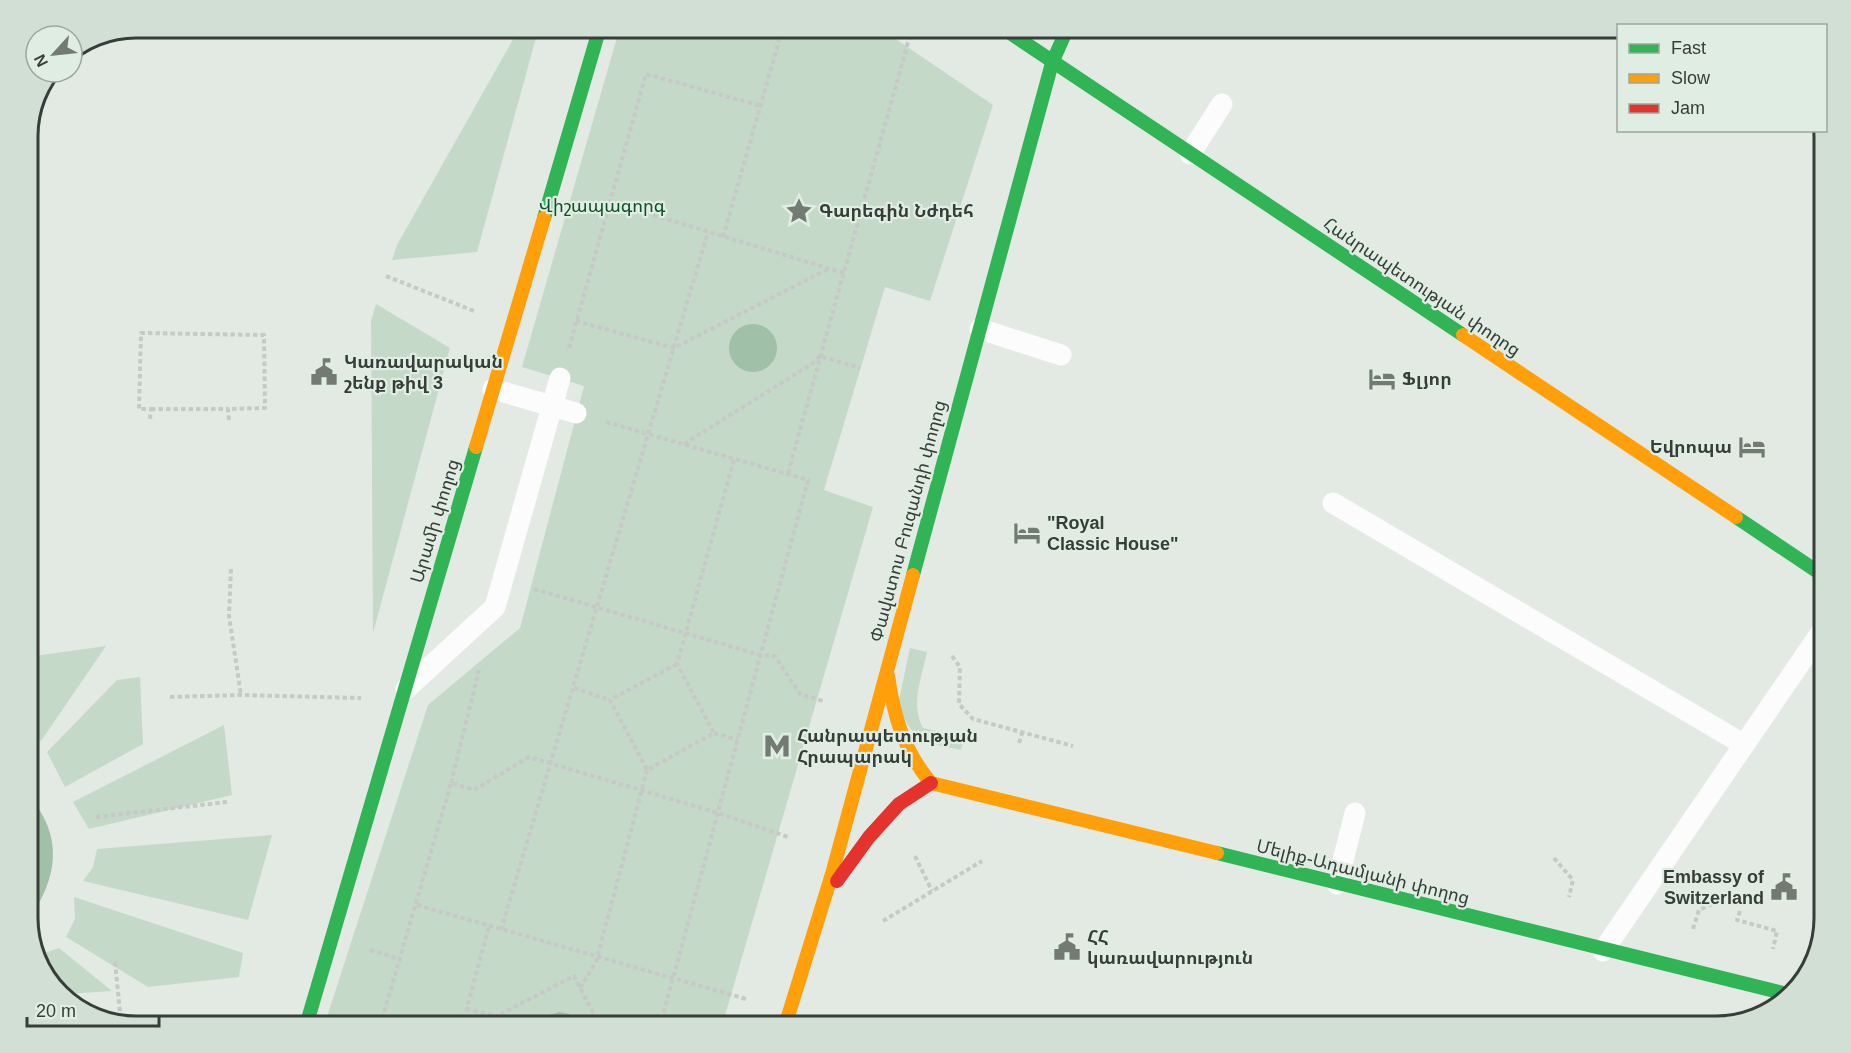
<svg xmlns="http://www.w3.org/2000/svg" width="1851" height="1053" viewBox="0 0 1851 1053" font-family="Helvetica,'Noto Sans Armenian',sans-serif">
  <rect width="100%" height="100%" fill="#e3eae4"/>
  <g fill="#c5d9c9">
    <path d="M 520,27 L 539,27 L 477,252 L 392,260 L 397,245 Z"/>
    <path d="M 620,27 L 878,27 L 993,105 L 930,301 L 885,287 L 824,490 L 873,507 L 722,1026 L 324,1026 L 428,705 L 520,628 L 584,386 L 522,367 Z"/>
    <path d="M 376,304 L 450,348 L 373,633 L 371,321 Z"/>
    <path d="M 106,646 L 41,741 L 27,737 L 27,657 Z"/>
    <path d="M 910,648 L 927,652 C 922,677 910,704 923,728 L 964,737 L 961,750 L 919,741 L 897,709 Z"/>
    <path d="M 140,677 L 143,744 L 65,787 L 47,752 L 117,680 Z"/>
    <path d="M 224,725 L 232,795 L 89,829 L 73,802 Z"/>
    <path d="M 272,835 L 248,920 L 83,881 L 93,867 L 97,849 Z"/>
    <path d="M 74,897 L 243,953 L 239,977 L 148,987 L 66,937 L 75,919 Z"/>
    <path d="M 59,948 L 112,991 L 67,994 L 67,998 L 45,978 L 38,955 Z"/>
  </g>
  <g fill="#a0c0a8">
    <circle cx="753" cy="348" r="24"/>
    <path d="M 27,793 C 65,837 58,878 27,922 Z"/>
    <path d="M 560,1012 L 569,1014 L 580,1026 L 537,1026 L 545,1016 Z"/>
  </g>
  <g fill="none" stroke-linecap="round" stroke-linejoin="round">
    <g stroke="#c6c9c6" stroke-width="4" stroke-dasharray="4.5 3" stroke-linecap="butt">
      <path d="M 133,27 L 151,30 L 209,27"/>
      <path d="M 610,202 L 844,273"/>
      <path d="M 723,237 L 783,27"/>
      <path d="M 386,276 L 474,311"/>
      <path d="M 576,321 L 674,348 L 828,269"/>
      <path d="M 569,348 L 646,74 L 761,106"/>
      <path d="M 151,409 L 228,409"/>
      <path d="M 150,419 L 151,409 L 139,409 L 141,333 L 264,335 L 265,408 L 228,409 L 229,420"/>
      <path d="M 606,422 L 808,480 L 660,1026"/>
      <path d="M 684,444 L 812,364 L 820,356 L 860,368"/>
      <path d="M 788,473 L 910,35"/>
      <path d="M 231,569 L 229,616 L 241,695"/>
      <path d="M 534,589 L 760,655 L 775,656 L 800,694 L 823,701"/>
      <path d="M 952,656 L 960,667 L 959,704 L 973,719 L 1073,746"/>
      <path d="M 677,664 L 610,700 L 647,770 L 714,733 L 677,664 L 734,459"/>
      <path d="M 574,688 L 610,700"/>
      <path d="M 170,697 L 241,695 L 361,698"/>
      <path d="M 714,733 L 738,740"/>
      <path d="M 1019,743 L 1022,733"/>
      <path d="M 451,783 L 479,670"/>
      <path d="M 96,817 L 227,802"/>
      <path d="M 915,856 L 932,891"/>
      <path d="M 1554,858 L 1573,880 L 1569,897"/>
      <path d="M 417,905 L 746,999"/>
      <path d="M 1740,911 L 1737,920 L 1777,931 L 1773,949"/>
      <path d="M 883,921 L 982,861"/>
      <path d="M 1693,929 L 1699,910 L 1719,901"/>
      <path d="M 501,930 L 708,232"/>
      <path d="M 370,950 L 400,959"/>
      <path d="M 115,962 L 121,1022"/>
      <path d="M 580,988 L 596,962 L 647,770"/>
      <path d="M 466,1009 L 497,1016"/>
      <path d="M 380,1026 L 451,783 L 474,790 L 529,757 L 718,813 L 788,837"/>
      <path d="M 462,1026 L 489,926"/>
      <path d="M 502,1026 L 497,1016 L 574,976 L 600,1026"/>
    </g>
    <g stroke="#fbfcfb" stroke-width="21">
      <path d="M 1190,154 L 1222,104"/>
      <path d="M 980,329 L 1061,355"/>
      <path d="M 493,389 L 576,413"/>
      <path d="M 1333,503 L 1743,744"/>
      <path d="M 406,689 L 495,607 L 560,378"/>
      <path d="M 1337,884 L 1355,813"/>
      <path d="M 1603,951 L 1824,628"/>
    </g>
    <g stroke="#30b455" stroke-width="14">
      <path d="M 1001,27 L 1463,335"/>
      <path d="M 544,218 L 600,27"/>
      <path d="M 1736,517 L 1824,576"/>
      <path d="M 913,575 L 1052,63 L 1068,27"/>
      <path d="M 1217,853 L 1787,994"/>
      <path d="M 306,1026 L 476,447"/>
    </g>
    <g stroke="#ff9f0a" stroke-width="14">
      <path d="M 1463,335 L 1736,517"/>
      <path d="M 476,447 L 544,218"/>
      <path d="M 888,676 C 894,717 904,751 931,783 L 1217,853"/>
      <path d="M 785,1026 L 832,874 L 913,575"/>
    </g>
    <path stroke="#e5322d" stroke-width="14" d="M 837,881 L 869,837 L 899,804 L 931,783"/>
  </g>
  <defs>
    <symbol id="sight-bare" viewBox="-9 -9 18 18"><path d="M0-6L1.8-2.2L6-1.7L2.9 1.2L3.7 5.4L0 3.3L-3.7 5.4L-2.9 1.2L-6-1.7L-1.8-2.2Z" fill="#737a74" stroke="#e0ede2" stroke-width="2.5" paint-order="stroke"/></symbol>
    <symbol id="civic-bare" viewBox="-9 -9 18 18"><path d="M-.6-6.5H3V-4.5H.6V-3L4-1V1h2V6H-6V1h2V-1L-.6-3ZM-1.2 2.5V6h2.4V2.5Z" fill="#737a74" stroke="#e0ede2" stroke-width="2.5" paint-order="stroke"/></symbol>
    <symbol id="hotel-bare" viewBox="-9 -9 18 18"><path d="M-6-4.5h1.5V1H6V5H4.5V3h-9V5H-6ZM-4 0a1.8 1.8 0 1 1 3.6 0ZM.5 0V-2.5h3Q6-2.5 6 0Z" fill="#737a74" stroke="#e0ede2" stroke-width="2.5" paint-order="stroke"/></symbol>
    <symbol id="metro-bare" viewBox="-9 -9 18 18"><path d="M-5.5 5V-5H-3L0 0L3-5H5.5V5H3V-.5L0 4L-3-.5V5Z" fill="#737a74" stroke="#e0ede2" stroke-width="2.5" paint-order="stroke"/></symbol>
  </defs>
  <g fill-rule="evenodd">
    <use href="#sight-bare" x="780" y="192" width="38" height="38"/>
    <use href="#civic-bare" x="305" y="353" width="38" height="38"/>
    <use href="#hotel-bare" x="1363" y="360" width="38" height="38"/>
    <use href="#hotel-bare" x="1733" y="428" width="38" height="38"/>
    <use href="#hotel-bare" x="1008" y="514" width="38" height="38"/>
    <use href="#metro-bare" x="758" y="727" width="38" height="38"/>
    <use href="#civic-bare" x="1765" y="868" width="38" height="38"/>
    <use href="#civic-bare" x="1048" y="928" width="38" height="38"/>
  </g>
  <g text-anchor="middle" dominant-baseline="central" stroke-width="4.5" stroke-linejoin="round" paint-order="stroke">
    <g font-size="18" fill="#0c5127" stroke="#e0ede2">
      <text x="602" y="206">Վիշապագորգ</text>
    </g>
    <g font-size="18" font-weight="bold" fill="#373d38" stroke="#e0ede2" text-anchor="start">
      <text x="819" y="211">Գարեգին Նժդեհ</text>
      <text x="344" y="362">Կառավարական<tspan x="344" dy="21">շենք թիվ 3</tspan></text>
      <text x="1402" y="379">Ֆլյոր</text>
      <text x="1732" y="447" text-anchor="end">Եվրոպա</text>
      <text x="1047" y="523">"Royal<tspan x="1047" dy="21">Classic House"</tspan></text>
      <text x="797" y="736">Հանրապետության<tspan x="797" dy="21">Հրապարակ</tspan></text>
      <text x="1764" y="877" text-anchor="end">Embassy of<tspan x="1764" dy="21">Switzerland</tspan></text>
      <text x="1087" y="937">ՀՀ<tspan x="1087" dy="21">կառավարություն</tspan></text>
    </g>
    <g font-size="18" fill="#373d38" stroke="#e0ede2">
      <text transform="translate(1422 287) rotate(34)">Հանրապետության փողոց</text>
      <text transform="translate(435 521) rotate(-73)">Արամի փողոց</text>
      <text transform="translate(908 521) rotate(-75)">Փավստոս Բուզանդի փողոց</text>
      <text transform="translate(1363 872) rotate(14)">Մելիք-Ադամյանի փողոց</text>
    </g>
  </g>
  <path d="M0 0H1851V1053H0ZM136 38H1716A98 98 0 0 1 1814 136V918A98 98 0 0 1 1716 1016H136A98 98 0 0 1 38 918V136A98 98 0 0 1 136 38Z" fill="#d2dfd4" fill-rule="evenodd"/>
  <path fill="none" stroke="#373d38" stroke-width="3" d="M136 38H1716A98 98 0 0 1 1814 136V918A98 98 0 0 1 1716 1016H136A98 98 0 0 1 38 918V136A98 98 0 0 1 136 38Z"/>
  <rect x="1617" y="24" width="210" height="108" fill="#e0ede2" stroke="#9ca79e" stroke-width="1.5"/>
  <rect x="1629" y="44" width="30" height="9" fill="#30b455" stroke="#9ca79e" stroke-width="1.5"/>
  <text x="1671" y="54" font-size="18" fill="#373d38">Fast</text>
  <rect x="1629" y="74" width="30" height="9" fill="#ff9f0a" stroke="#9ca79e" stroke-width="1.5"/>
  <text x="1671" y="84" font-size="18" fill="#373d38">Slow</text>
  <rect x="1629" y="104" width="30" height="9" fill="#e5322d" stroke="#9ca79e" stroke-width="1.5"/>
  <text x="1671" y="114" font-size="18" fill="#373d38">Jam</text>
  <g transform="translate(54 54) rotate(243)"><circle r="28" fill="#e0ede2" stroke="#9ca79e" stroke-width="1.5"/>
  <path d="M0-4.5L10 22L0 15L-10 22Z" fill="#737a74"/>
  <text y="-9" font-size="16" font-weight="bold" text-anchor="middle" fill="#373d38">N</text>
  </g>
  <path d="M27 1017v9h132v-9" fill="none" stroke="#373d38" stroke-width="3"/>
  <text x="36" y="1017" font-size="18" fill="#373d38" stroke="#e0ede2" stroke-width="4.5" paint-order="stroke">20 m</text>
</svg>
